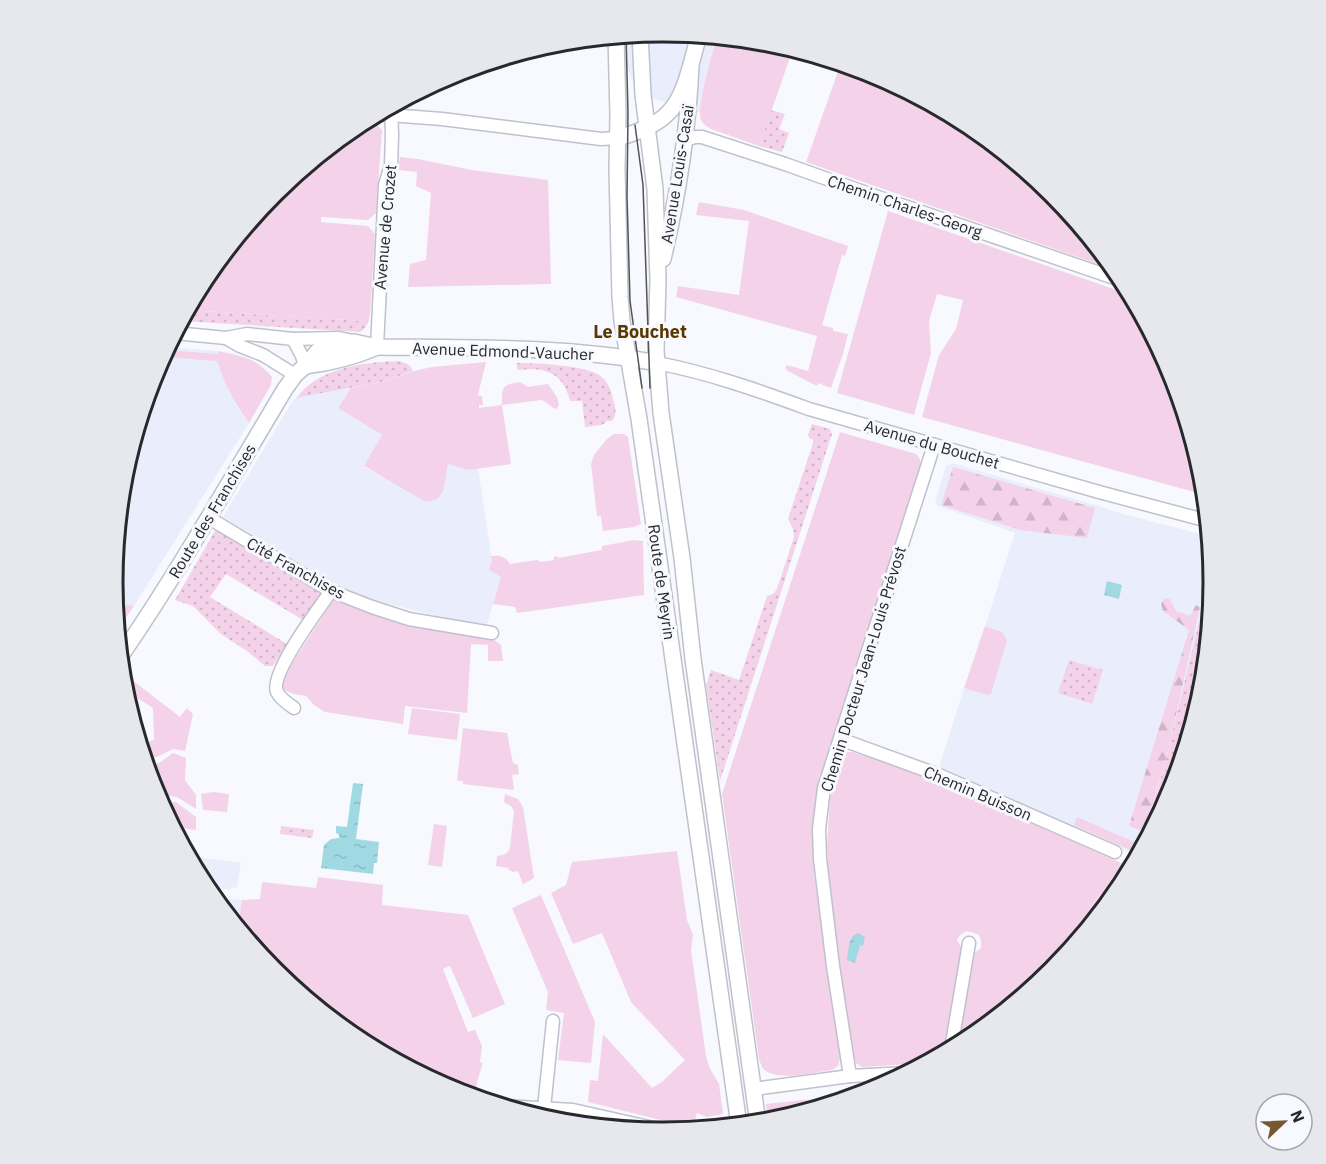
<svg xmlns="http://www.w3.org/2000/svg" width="1326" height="1164" viewBox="0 0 1326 1164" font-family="'IBM Plex Sans',sans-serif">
  <defs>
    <pattern id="grass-dots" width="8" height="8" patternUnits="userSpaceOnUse" patternTransform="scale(1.5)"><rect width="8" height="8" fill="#f3d2ea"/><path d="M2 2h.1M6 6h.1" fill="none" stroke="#d0b4c9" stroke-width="1.8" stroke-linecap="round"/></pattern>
    <pattern id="forest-firs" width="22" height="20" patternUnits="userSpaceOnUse" patternTransform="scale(1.5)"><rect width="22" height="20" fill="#f3d2ea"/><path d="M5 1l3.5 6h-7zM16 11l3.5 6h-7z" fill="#d0b4c9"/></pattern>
    <pattern id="water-ripples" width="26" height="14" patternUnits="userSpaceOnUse" patternTransform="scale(1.5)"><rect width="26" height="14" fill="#a1d9e2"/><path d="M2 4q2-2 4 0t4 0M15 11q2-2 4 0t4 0" fill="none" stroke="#8bbac2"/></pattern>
  </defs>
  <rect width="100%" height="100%" fill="#f7f9ff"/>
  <g fill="#eaeefc">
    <path d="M 663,32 L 717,37 L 706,79 L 700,113 L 638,94 L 614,36 Z"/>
    <path d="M 167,347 L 219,351 L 217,361 L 237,407 L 249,423 L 134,606 L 115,603 L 113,582 L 123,474 L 155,371 Z"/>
    <path d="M 351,388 L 338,408 L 382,435 L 364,467 L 382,477 L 441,496 L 448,464 L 468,470 L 478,468 L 492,560 L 501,577 L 487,624 L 453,620 L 373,600 L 338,586 L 223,517 L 293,400 L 296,398 Z"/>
    <path d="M 952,463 L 1096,505 L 1123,514 L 1209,536 L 1212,567 L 1167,755 L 1144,832 L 1141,839 L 1130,852 L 939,767 L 964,688 L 987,695 L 1002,632 L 985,626 L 1015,533 L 938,506 L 935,502 L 946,466 Z"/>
    <path d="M 197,857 L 241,863 L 237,888 L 232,887 L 230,890 L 204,886 L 195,869 Z"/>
    <path d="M 213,897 L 242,900 L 238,927 Z"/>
  </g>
  <g fill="url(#grass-dots)">
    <path d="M 771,110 L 785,114 L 779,129 L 789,133 L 782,152 L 759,146 Z"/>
    <path d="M 187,310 L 363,321 L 370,315 C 368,323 367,328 360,332 L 182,321 Z"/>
    <path d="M 398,361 C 406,363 410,364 413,371 L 381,382 L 296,398 C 300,394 304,388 309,385 C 333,366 369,362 398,361 Z"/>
    <path d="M 516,363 C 534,363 592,365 603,378 C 608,383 612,392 613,399 C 615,407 618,414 612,421 L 607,421 L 602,425 L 585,427 L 582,401 L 570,401 C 563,372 545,367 518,370 Z"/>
    <path d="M 812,424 L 830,429 L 832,434 L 720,781 L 706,685 L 711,670 L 739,680 L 767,596 L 773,594 L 777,589 L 794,537 L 793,529 L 788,519 L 814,440 L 809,438 L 809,436 L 808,435 Z"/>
    <path d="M 216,529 L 318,589 L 320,594 L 303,620 L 226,574 L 210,597 L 287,644 L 273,666 L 265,666 L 247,651 L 221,634 L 193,606 L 175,600 Z"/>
    <path d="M 1212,567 L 1213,582 L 1203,690 L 1172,791 L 1158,787 L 1167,755 Z"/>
    <path d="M 1069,660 L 1103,670 L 1092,704 L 1058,693 Z"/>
    <path d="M 281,826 L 314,830 L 312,838 L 280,834 Z"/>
    <path d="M 1131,850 L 1139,854 L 1118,891 Z"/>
  </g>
  <g fill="url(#forest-firs)">
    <path d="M 953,467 L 1095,508 L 1087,538 L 1020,530 L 941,505 Z"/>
    <path d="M 1164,598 L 1170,599 L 1176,611 L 1190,616 L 1196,605 L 1200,607 L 1167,755 L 1144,832 L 1129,826 L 1189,630 L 1163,611 L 1161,604 Z"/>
    <path d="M 1121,863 L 1125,864 L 1118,891 L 1068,952 L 1088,910 L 1115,875 Z"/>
  </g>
  <g fill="#f3d2ea">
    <path d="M 717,37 L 771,42 L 793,49 L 759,146 L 711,129 C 707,127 703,124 701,120 C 696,107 713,52 717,37 Z"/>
    <path d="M 841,63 L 874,74 L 969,124 L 1053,193 L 1115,270 L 806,162 Z"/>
    <path d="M 360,123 L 376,124 L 382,130 L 376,213 L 368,220 L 321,217 L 321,222 L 368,226 L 375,234 L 370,315 L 363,321 L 187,310 L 205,276 L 274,192 Z"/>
    <path d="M 400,157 L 418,159 L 472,170 L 548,180 L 551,284 L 408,287 L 410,264 L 426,260 L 431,193 L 416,186 L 417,172 L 398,170 Z"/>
    <path d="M 699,202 L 744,210 L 848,246 L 845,256 L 842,255 L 822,325 L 833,328 L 833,331 L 848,334 L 843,354 L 831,388 L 818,383 L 817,386 L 788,371 L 785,368 L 787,365 L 808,371 L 817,336 L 676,297 L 678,286 L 739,295 L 749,221 L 696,215 Z"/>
    <path d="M 888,211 L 1131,295 L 1172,372 L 1203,475 L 1205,495 L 922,417 L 939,355 L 956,329 L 963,300 L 937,294 L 929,321 L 931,353 L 914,415 L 837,393 Z"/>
    <path d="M 166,350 L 218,354 L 219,351 C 243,357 255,357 272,377 L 271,385 L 249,423 C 235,404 224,383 217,361 L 162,357 Z"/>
    <path d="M 486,362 L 478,395 L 482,396 L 483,405 L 479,405 L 479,408 L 502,405 C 502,386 502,385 520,382 L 528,387 L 548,384 L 557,397 L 559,405 L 557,408 L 555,409 L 542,400 L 502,405 L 511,464 L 468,470 L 448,464 C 444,481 447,504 424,501 L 364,466 L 382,435 L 338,408 L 351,388 L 381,382 L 418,370 L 432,367 Z"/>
    <path d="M 840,432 L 916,454 L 920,459 L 921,466 L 833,738 L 819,786 L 813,827 L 814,874 L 840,1059 L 838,1066 L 832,1070 C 816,1072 780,1081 766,1071 C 762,1069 761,1064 759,1059 L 722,794 Z"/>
    <path d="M 614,434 L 624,434 L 628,437 L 641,524 L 634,527 L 603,531 L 601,516 L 597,516 L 591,464 L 594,455 L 607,439 Z"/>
    <path d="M 634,540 L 643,541 L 644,595 L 517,613 L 515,607 L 493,604 L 501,577 L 489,570 L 492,560 L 491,556 C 501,555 504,556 510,564 L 537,560 L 541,562 L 554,560 L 554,557 L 557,556 L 558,558 L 602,550 L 602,546 Z"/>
    <path d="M 338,599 L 421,627 L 493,639 L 501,645 L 503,661 L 488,661 L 488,645 L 471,644 L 467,713 L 405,706 L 403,724 L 325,712 L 314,705 L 306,696 C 296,694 283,694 280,682 L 333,600 Z"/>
    <path d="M 115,603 L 134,606 L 117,630 Z"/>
    <path d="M 985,626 L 1002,632 L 1007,640 L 991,694 L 987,695 L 964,688 Z"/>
    <path d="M 127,676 L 180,717 L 187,708 L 193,714 L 185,751 L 173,749 L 159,756 L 145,761 L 140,745 L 154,740 L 153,708 L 128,692 L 125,695 L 122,682 Z"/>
    <path d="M 412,708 L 460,714 L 457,740 L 408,734 Z"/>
    <path d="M 463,728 L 507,733 L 513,763 L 518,765 L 519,774 L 512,775 L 514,790 L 463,784 L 463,781 L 457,781 Z"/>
    <path d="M 846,752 L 852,752 L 903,768 L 955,789 L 1121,863 L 1115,875 L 1088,910 L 1068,952 L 1052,971 L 969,1040 L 955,1047 L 973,954 L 981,948 C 982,935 979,933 966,931 L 960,935 L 957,940 L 964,952 L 945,1052 L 925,1063 L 862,1067 L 857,1064 L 853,1058 L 829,887 L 827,844 L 830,799 L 841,755 Z"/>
    <path d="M 173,753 L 186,758 L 185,780 L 196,795 L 196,809 L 177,797 L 160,795 L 159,791 L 154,790 L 146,765 L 159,763 Z"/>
    <path d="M 1158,787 L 1172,791 L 1146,840 L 1141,839 Z"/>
    <path d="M 213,792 L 229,794 L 227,812 L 203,810 L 201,794 Z"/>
    <path d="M 505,794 L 518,799 L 523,807 L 534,878 L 523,884 L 518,871 L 513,872 L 509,870 L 508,868 L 496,866 L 497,856 C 504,855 508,854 510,847 L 514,811 L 511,806 L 504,802 Z"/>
    <path d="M 176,802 L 196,817 L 196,830 L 173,827 L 167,816 L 163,803 Z"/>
    <path d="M 1077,817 L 1143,846 L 1139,854 L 1074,825 Z"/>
    <path d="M 434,824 L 447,826 L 442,867 L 428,865 Z"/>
    <path d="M 677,851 L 687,920 L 693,935 L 691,950 L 706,1056 L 710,1069 L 719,1084 L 723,1114 L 707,1117 L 697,1113 L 693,1128 L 588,1102 L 590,1080 L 598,1081 L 603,1034 L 652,1088 L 662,1082 L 685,1060 L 631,1002 L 602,933 L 573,944 L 551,893 L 566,885 L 572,862 Z"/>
    <path d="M 318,877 L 383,885 L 382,905 L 468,915 L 505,1004 L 473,1018 L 450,966 L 443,969 L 468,1032 L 475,1030 L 482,1046 L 480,1062 L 483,1063 L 477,1082 L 475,1095 L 465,1095 L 452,1090 L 357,1040 L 273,971 L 238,927 L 242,900 L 260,899 L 262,882 L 316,888 Z"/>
    <path d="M 541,895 L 595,1022 L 591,1063 L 558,1060 L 564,1013 L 546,1010 L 548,992 L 512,908 Z"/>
    <path d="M 862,1094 L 770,1122 L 768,1122 L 766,1104 Z"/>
  </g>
  <g fill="url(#water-ripples)">
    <path d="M 1107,581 L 1122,585 L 1119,599 L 1104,595 Z"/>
    <path d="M 353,783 L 363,784 L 356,839 L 379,842 L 377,863 L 374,863 L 373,874 L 321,868 L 324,845 L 331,839 L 339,838 L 339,834 L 336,833 L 336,826 L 347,827 Z"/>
    <path d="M 858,933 L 865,937 L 863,946 L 860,945 L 855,963 L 847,960 C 849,951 847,937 858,933 Z"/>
  </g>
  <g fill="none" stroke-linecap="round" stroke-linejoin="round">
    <defs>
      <g id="minor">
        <path d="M 376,114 L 442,119 L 601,139 L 618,138"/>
        <path d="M 685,140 L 695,137 L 702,137 L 785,164 L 875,196 L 1123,281"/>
        <path d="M 175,333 L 226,338 L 247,334 L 293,339 L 339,338 L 353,341"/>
        <path d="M 226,338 L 240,346 L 263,355 L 295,375"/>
        <path d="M 293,339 L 302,356 L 305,366"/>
        <path d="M 377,347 L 385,185 L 391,165 L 392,135 L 391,106"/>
        <path d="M 657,363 C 709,373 760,391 809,409 L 1099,492 L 1208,521"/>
        <path d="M 209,518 L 331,591 L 372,607 L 409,619 L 492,633"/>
        <path d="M 294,708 C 288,704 280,698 277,692 C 269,674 320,607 331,591"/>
        <path d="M 840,739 L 939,775 L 1115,852"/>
        <path d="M 951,1049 L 969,943"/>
        <path d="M 850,1076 L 833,966 L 820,859 L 819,829 L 824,788 L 934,445"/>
        <path d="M 754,1089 L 850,1076 L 906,1073"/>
        <path d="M 504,1106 L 573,1110 L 671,1132"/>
        <path d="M 544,1108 L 553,1021"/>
      </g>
      <g id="major">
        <path d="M 640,34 L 643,95 L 655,189 L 658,280 L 656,351 L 661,413 L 682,558 L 693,659 L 758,1123"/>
        <path d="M 616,36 L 618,115 L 617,169 L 620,297 L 622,321 L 639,419 L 739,1125"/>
        <path d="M 618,138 C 635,133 656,126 668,113 C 686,96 692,58 699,35"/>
        <path d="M 663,259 C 678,196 688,131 691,66"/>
        <path d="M 305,366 C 329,363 354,357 377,347"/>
        <path d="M 120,657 C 179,571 231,479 285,389 L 295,375 L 305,366 L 318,351 L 354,342 L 377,347 C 470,348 565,346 657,363"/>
      </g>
    </defs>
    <use href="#minor" stroke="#bfc2cb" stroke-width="15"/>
    <use href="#major" stroke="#bfc2cb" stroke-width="18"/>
    <use href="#minor" stroke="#fff" stroke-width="12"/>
    <use href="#major" stroke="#fff" stroke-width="15"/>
    <g stroke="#525358" stroke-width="1.5">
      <path d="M 626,35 L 628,113 L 627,196 L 630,301 L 642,388"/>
      <path d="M 635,125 L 643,185 L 650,388"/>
    </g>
  </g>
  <g text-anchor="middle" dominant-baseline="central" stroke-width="6" stroke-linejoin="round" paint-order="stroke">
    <g font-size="16" fill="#28292d" stroke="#f7f9ff">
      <text transform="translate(677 174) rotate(-81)">Avenue Louis-Casaï</text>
      <text transform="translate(905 206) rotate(19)">Chemin Charles-Georg</text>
      <text transform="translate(385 227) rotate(-85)">Avenue de Crozet</text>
      <text transform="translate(503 351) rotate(2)">Avenue Edmond-Vaucher</text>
      <text transform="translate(932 444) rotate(16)">Avenue du Bouchet</text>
      <text transform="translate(212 511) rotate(-59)">Route des Franchises</text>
      <text transform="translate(296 568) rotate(29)">Cité Franchises</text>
      <text transform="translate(662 582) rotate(82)">Route de Meyrin</text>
      <text transform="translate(863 669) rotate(-73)">Chemin Docteur Jean-Louis Prévost</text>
      <text transform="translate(978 793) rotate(23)">Chemin Buisson</text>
    </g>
    <g font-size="18" font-weight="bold" fill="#593700" stroke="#f7f9ff">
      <text x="640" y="331">Le Bouchet</text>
    </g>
  </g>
  <path d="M0 0H1326V1164H0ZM123 582a540 540 0 1 1 1080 0a540 540 0 1 1-1080 0Z" fill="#e6e8ee" fill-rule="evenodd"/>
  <path fill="none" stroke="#28292d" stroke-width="3" d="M123 582a540 540 0 1 1 1080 0a540 540 0 1 1-1080 0Z"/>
  <g transform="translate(1284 1122) rotate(67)"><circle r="28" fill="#f7f9ff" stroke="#a4a6ab" stroke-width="1.5"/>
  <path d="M0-4.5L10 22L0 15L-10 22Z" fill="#78582e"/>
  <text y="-9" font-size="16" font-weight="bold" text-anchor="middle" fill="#28292d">N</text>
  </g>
</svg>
